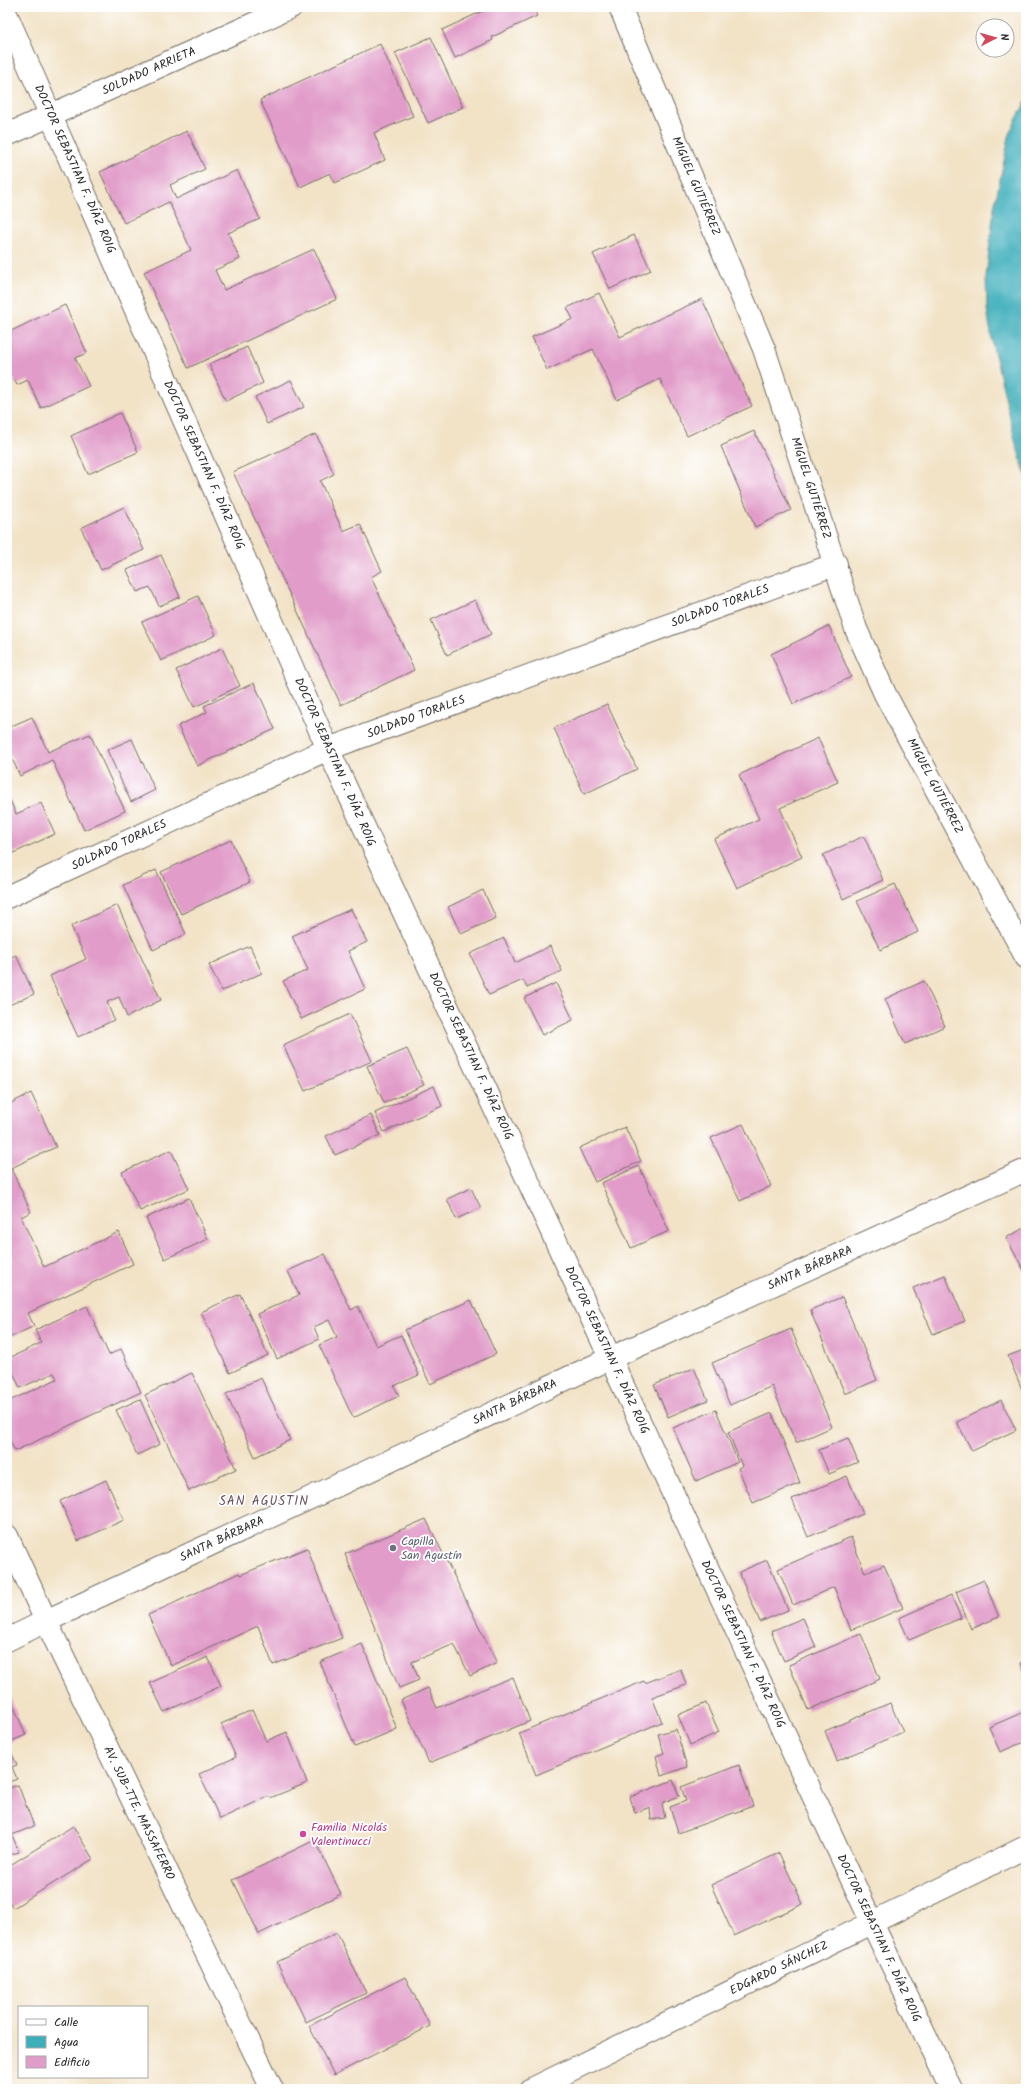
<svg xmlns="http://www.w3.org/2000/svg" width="1033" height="2096" viewBox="0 0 1033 2096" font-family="Kalam,sans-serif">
  <rect width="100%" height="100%" fill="#fff"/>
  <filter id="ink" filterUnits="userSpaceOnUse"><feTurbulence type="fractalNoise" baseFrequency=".025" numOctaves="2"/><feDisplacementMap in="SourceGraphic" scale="8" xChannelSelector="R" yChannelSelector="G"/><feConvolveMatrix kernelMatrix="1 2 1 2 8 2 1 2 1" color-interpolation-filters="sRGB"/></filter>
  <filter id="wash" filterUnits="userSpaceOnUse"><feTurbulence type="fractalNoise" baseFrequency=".012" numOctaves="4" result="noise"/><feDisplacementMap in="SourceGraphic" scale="16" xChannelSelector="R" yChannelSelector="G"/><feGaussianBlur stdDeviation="0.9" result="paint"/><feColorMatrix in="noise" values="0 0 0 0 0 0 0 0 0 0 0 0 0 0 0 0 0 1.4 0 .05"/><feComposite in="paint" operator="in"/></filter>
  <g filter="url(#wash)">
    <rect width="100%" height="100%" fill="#f2e3c7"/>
    <path fill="#3eaebb" stroke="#346c73" d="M 1026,101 L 1026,476 L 1016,444 L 993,346 L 987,310 L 986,277 L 994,208 L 1010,132 Z"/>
    <g id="blocks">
      <g fill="#e19cc9">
        <path d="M 491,7 L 533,7 L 537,16 L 492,37 L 493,40 L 455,58 L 442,30 Z"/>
        <path d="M 431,37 L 463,107 L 428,123 L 395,53 Z"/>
        <path d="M 380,44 L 413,116 L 374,133 L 385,160 L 335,183 L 330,173 L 300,187 L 260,100 Z"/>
        <path d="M 187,131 L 205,169 L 170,185 L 176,199 L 237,170 L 260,219 L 228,233 L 240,259 L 215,270 L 224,290 L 314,249 L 337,299 L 188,368 L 144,272 L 191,250 L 169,202 L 124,223 L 100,172 Z"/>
        <path d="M 634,235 L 651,270 L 610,289 L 593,254 Z"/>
        <path d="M 599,293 L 620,337 L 702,299 L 752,406 L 687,436 L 660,379 L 617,400 L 593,349 L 547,370 L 532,337 L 573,319 L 567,308 Z"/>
        <path d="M 65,305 L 87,353 L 75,358 L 89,386 L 41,408 L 28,380 L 17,385 L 14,379 L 7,381 L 7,333 Z"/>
        <path d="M 247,347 L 263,383 L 226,401 L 209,364 Z"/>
        <path d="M 291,380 L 304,407 L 267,424 L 255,397 Z"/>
        <path d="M 120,413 L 138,452 L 88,474 L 71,436 Z"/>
        <path d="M 754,431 L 791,510 L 755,527 L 721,446 Z"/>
        <path d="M 316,434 L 334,474 L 320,481 L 343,531 L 360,524 L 382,571 L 371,577 L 414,670 L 341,705 L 233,472 Z"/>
        <path d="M 124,507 L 144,550 L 101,570 L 81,528 Z"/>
        <path d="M 161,555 L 180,597 L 159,606 L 150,587 L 137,592 L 127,570 Z"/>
        <path d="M 198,596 L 216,635 L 161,661 L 142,622 Z"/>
        <path d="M 475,600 L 491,634 L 447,655 L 431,620 Z"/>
        <path d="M 829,626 L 851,677 L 793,704 L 771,654 Z"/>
        <path d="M 222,648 L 240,686 L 194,707 L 176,670 Z"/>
        <path d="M 254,683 L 275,729 L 197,766 L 178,726 L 207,712 L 204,706 Z"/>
        <path d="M 607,704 L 637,769 L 584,794 L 554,728 Z"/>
        <path d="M 32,717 L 48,752 L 90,734 L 125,811 L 84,830 L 52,760 L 20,776 L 7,748 L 7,728 Z"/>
        <path d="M 818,738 L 838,782 L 780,808 L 802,857 L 737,888 L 714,839 L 759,819 L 739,775 Z"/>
        <path d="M 132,739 L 155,790 L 131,802 L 107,750 Z"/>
        <path d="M 10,800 L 16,814 L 41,803 L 55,834 L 7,856 L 7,801 Z"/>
        <path d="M 864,836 L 883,880 L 843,899 L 823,855 Z"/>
        <path d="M 231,840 L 250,882 L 181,914 L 161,872 Z"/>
        <path d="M 156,870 L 186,934 L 153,950 L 123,885 Z"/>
        <path d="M 895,884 L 918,932 L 880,950 L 857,901 Z"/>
        <path d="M 483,890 L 496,918 L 461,934 L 448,907 Z"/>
        <path d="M 117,905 L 161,1000 L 127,1017 L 119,997 L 107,1002 L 114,1020 L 78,1037 L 50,976 L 86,959 L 71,926 Z"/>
        <path d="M 351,909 L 367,942 L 348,951 L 365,989 L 301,1019 L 283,981 L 308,970 L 292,936 Z"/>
        <path d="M 504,938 L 515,963 L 550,946 L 562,971 L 527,988 L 523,980 L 489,995 L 470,954 Z"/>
        <path d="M 250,946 L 262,973 L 222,991 L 209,965 Z"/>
        <path d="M 16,955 L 34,994 L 7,1006 L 7,959 Z"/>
        <path d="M 924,981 L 945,1026 L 905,1044 L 885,999 Z"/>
        <path d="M 556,983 L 573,1020 L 542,1035 L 524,998 Z"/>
        <path d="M 350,1014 L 372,1061 L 305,1091 L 283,1045 Z"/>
        <path d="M 407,1049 L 424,1085 L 384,1103 L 367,1066 Z"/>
        <path d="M 434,1086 L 442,1106 L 384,1132 L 375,1113 Z"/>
        <path d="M 31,1093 L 56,1147 L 11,1168 L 31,1212 L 21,1217 L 44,1267 L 119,1232 L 133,1264 L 28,1313 L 34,1326 L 7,1339 L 7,1105 Z"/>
        <path d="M 371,1115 L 380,1135 L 335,1155 L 326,1136 Z"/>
        <path d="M 743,1124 L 771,1186 L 740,1201 L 711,1138 Z"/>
        <path d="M 625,1127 L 641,1161 L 595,1182 L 579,1148 Z"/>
        <path d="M 171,1150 L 189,1189 L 140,1211 L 122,1172 Z"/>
        <path d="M 639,1166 L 669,1231 L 631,1248 L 601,1183 Z"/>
        <path d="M 471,1188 L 481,1208 L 456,1219 L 447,1199 Z"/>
        <path d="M 189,1198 L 208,1239 L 165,1259 L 146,1218 Z"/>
        <path d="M 1026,1227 L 1026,1274 L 1006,1238 Z"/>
        <path d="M 325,1254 L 351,1310 L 358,1306 L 376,1346 L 401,1335 L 419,1375 L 394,1386 L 399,1396 L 353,1418 L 319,1345 L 337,1337 L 329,1320 L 314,1327 L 319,1339 L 277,1359 L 257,1314 L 299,1295 L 288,1271 Z"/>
        <path d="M 945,1275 L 965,1321 L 933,1334 L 913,1288 Z"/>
        <path d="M 240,1294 L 268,1355 L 230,1373 L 201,1312 Z"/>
        <path d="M 842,1297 L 877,1380 L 845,1394 L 810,1310 Z"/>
        <path d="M 471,1300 L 496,1354 L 430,1384 L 405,1330 Z"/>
        <path d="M 87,1306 L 109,1355 L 121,1349 L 141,1392 L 15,1451 L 7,1435 L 7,1402 L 57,1379 L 54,1373 L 20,1388 L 7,1359 L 41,1343 L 35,1330 Z"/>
        <path d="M 791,1329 L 832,1427 L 796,1443 L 772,1386 L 730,1405 L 712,1363 Z"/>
        <path d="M 1026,1349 L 1026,1399 L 1008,1356 Z"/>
        <path d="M 694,1368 L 708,1400 L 668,1417 L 654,1385 Z"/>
        <path d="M 192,1373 L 236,1469 L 189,1491 L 145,1395 Z"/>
        <path d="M 261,1378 L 290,1440 L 255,1457 L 226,1394 Z"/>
        <path d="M 140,1399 L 160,1444 L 137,1455 L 116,1410 Z"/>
        <path d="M 1001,1400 L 1016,1430 L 972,1451 L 957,1422 Z"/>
        <path d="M 716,1410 L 738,1462 L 696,1481 L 673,1428 Z"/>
        <path d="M 772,1413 L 800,1483 L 753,1503 L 738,1468 L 742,1466 L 728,1432 Z"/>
        <path d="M 848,1438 L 858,1462 L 829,1474 L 819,1450 Z"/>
        <path d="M 847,1476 L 863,1514 L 808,1537 L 792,1499 Z"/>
        <path d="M 106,1480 L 124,1520 L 78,1541 L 60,1501 Z"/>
        <path d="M 426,1519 L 497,1663 L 470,1676 L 454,1644 L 412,1662 L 419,1680 L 399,1688 L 345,1554 Z"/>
        <path d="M 851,1537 L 865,1573 L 884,1565 L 903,1608 L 851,1630 L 834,1587 L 793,1605 L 778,1569 Z"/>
        <path d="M 307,1548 L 342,1638 L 273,1665 L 258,1626 L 171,1666 L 148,1615 L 239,1573 L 240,1575 Z"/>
        <path d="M 767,1560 L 788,1610 L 760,1622 L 739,1572 Z"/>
        <path d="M 984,1580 L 999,1617 L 971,1629 L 956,1592 Z"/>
        <path d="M 951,1595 L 961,1618 L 909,1640 L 899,1618 Z"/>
        <path d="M 803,1618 L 816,1647 L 784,1661 L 771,1631 Z"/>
        <path d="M 861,1634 L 880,1679 L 808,1710 L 789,1665 Z"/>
        <path d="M 362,1644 L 397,1729 L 355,1747 L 320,1662 Z"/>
        <path d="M 208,1657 L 221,1686 L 164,1712 L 150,1683 Z"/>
        <path d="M 1026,1661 L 1026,1676 L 1021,1663 Z"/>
        <path d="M 681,1669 L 686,1685 L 652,1697 L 662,1722 L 536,1775 L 519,1733 L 644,1681 L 645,1683 Z"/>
        <path d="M 513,1677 L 530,1721 L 429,1763 L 401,1700 L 428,1688 L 437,1708 Z"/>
        <path d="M 7,1693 L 8,1693 L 26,1735 L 7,1743 Z"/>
        <path d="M 706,1703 L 719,1732 L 690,1745 L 678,1715 Z"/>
        <path d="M 890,1703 L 903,1732 L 837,1761 L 825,1731 Z"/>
        <path d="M 252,1710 L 266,1741 L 287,1732 L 307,1783 L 270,1798 L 269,1796 L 220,1819 L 199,1774 L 236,1757 L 221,1724 Z"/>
        <path d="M 1026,1711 L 1026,1741 L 1000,1752 L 989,1727 Z"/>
        <path d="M 676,1729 L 687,1767 L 661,1776 L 656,1756 L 664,1753 L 658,1734 Z"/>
        <path d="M 10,1750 L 17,1765 L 12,1767 L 17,1779 L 7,1783 L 7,1752 Z"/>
        <path d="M 739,1765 L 753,1806 L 678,1833 L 670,1807 L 686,1801 L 681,1787 Z"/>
        <path d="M 673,1780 L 679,1796 L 662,1803 L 665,1818 L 651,1820 L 650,1807 L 635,1813 L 630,1797 Z"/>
        <path d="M 18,1785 L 34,1826 L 12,1835 L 19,1852 L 7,1856 L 7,1789 Z"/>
        <path d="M 73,1826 L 93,1859 L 13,1908 L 7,1898 L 7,1867 Z"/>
        <path d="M 315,1840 L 341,1894 L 259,1934 L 233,1880 Z"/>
        <path d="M 779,1853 L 803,1904 L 734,1936 L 711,1885 Z"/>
        <path d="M 337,1933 L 366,1993 L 306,2022 L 277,1962 Z"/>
        <path d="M 405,1977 L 430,2026 L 334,2075 L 309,2026 Z"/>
      </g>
    </g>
  </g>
  <g filter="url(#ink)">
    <use href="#blocks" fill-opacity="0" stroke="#716b62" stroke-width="1"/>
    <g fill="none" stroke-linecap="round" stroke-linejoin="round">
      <defs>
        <g id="minor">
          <path d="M 620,7 L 764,349 L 856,629 L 885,694 L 1026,957"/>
          <path d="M 7,16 L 328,749 L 872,1923 L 951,2089"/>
          <path d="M 7,135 L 291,7"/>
          <path d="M 7,897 L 328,749 L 836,564"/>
          <path d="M 46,1621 L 611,1358 L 1026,1170"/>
          <path d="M 532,2089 L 1026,1847"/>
        </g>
        <g id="major">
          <path d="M 7,1536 L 46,1621 L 272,2089"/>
          <path d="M 7,1640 L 46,1621"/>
        </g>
      </defs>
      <use href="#minor" stroke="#716b62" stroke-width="24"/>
      <use href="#major" stroke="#716b62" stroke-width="24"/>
      <use href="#minor" stroke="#fff" stroke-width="22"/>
      <use href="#major" stroke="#fff" stroke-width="22"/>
    </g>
  </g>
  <circle fill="#6b7280" stroke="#fff" stroke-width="1.5" cx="393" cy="1548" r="4"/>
  <circle fill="#d1479c" stroke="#fff" stroke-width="1.5" cx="303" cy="1834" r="4"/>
  <g text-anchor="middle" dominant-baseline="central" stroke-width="3.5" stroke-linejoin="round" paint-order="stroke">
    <g font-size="12" fill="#2b2b2b" stroke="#fff">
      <text transform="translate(149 71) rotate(-24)">SOLDADO ARRIETA</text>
      <text transform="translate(75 169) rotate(66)">DOCTOR SEBASTIAN F. DÍAZ ROIG</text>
      <text transform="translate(696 186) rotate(67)">MIGUEL GUTIÉRREZ</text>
      <text transform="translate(204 465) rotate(66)">DOCTOR SEBASTIAN F. DÍAZ ROIG</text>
      <text transform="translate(811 488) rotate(72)">MIGUEL GUTIÉRREZ</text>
      <text transform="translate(720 606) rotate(-20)">SOLDADO TORALES</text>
      <text transform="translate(416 717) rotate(-20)">SOLDADO TORALES</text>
      <text transform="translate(335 762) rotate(66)">DOCTOR SEBASTIAN F. DÍAZ ROIG</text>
      <text transform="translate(935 786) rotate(62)">MIGUEL GUTIÉRREZ</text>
      <text transform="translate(119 845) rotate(-25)">SOLDADO TORALES</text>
      <text transform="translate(471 1056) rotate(65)">DOCTOR SEBASTIAN F. DÍAZ ROIG</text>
      <text transform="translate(810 1268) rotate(-24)">SANTA BÁRBARA</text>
      <text transform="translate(607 1350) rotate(65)">DOCTOR SEBASTIAN F. DÍAZ ROIG</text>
      <text transform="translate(515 1402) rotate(-25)">SANTA BÁRBARA</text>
      <text transform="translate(222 1539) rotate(-25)">SANTA BÁRBARA</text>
      <text transform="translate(743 1644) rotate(65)">DOCTOR SEBASTIAN F. DÍAZ ROIG</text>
      <text transform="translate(139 1813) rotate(64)">AV. SUB-TTE. MASSAFERRO</text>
      <text transform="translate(879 1938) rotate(65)">DOCTOR SEBASTIAN F. DÍAZ ROIG</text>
      <text transform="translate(779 1968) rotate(-26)">EDGARDO SÁNCHEZ</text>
    </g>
    <g font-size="12" fill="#5b616d" stroke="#fff" text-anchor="start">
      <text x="401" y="1541">Capilla<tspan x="401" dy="14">San Agustín</tspan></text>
    </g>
    <g font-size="12" fill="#b23c85" stroke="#fff" text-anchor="start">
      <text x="311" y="1827">Familia Nicolás<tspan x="311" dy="14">Valentinucci</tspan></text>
    </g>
    <g font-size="13" letter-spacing="1" fill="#6b5362" stroke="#fff">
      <text x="264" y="1501">SAN AGUSTIN</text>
    </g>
  </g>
  <rect width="1033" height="2096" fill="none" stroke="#fff" stroke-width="24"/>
  <rect x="18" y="2006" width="130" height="72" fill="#ffffff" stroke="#aaaaaa"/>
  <rect x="26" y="2019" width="20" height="6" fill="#ffffff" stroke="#aaaaaa"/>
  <text x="54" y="2026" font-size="12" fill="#2b2b2b">Calle</text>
  <rect x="26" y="2036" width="20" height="12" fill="#3eaebb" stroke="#aaaaaa"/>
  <text x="54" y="2046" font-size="12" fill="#2b2b2b">Agua</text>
  <rect x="26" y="2056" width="20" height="12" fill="#e19cc9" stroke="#aaaaaa"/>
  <text x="54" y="2066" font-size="12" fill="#2b2b2b">Edificio</text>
  <g transform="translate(995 38) rotate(84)"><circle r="19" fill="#ffffff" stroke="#aaaaaa"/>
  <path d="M0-3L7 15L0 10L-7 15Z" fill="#d1495b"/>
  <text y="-6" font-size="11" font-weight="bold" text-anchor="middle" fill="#2b2b2b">N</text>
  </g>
</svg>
